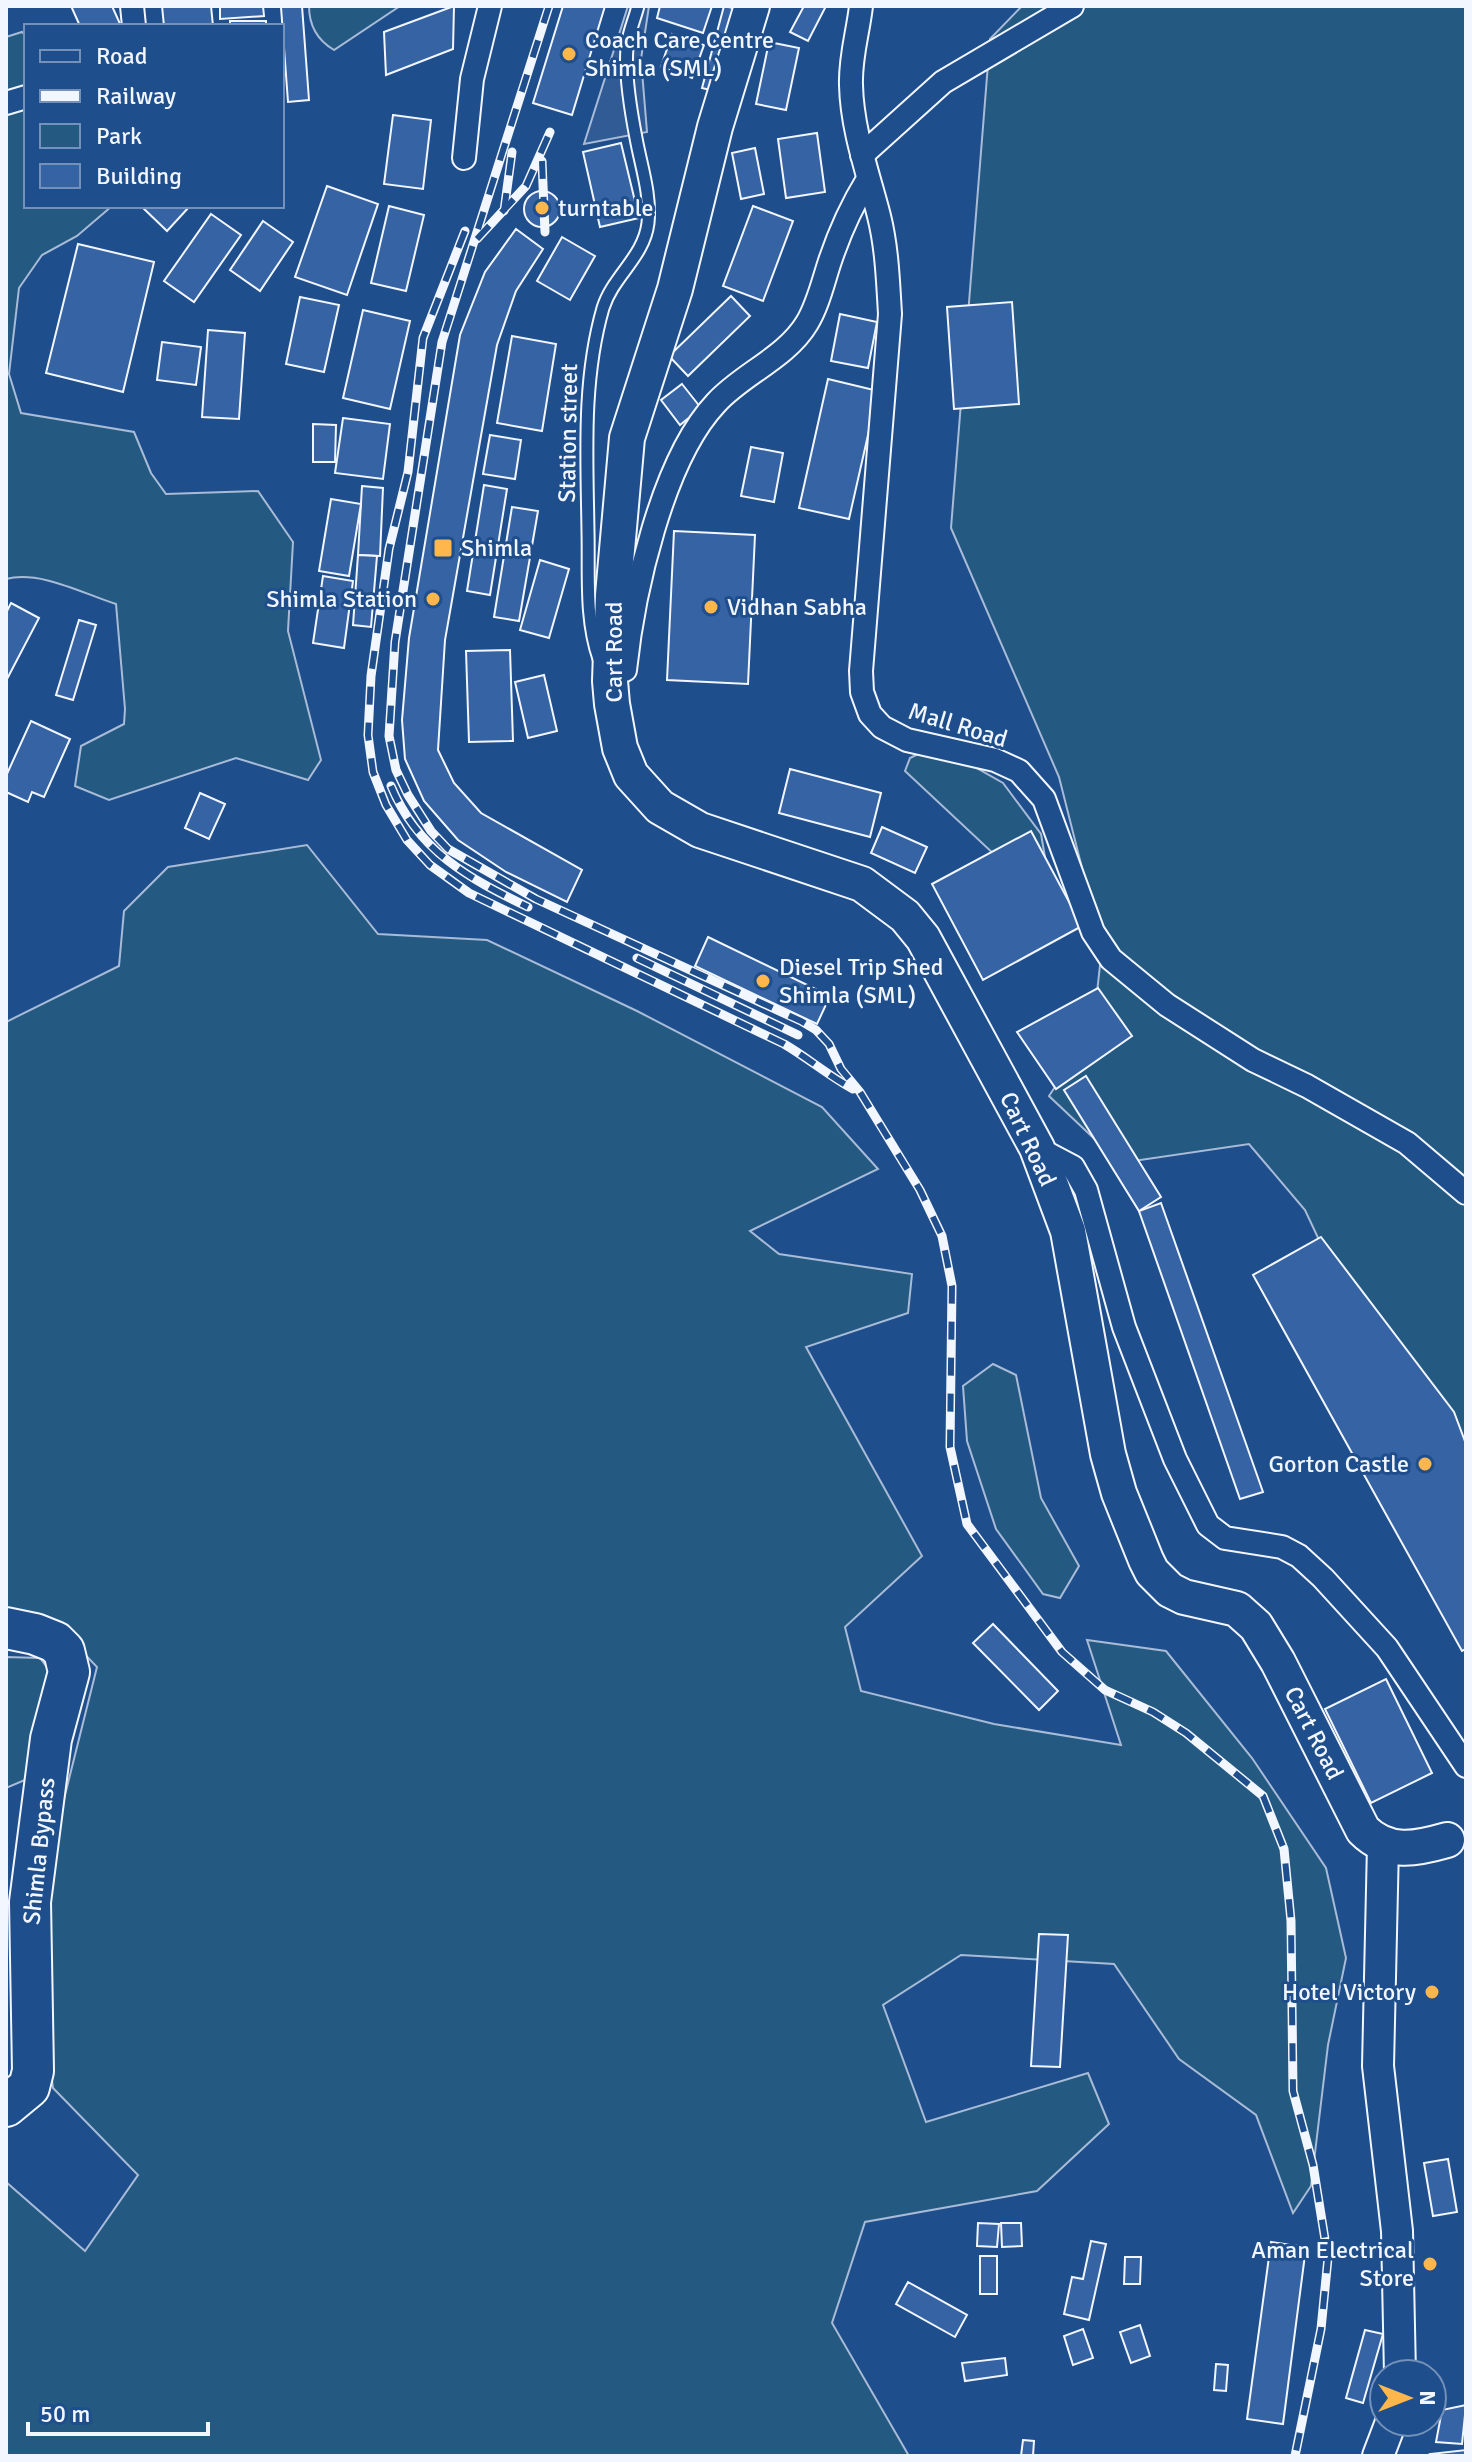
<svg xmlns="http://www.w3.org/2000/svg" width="1472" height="2462" viewBox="0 0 1472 2462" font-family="Signika,sans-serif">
  <rect width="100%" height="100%" fill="#1f4e8c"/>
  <g fill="#245a82" stroke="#a8bbd7" stroke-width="2">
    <path d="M 309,6 L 400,6 L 334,50 C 317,40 309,26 309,6 Z"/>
    <path d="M 1022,6 L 1466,6 L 1466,1481 L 1383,1376 L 1305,1210 L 1249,1144 L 1120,1163 L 1049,1096 L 1093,1029 L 1102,947 L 1059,777 L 951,528 L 990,39 Z"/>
    <path d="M 22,32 L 26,36 L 26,206 L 112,206 L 77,236 L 42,255 L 19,288 L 9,374 L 21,413 L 134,432 L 151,473 L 166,494 L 258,491 L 293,542 L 288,631 L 321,760 L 308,780 L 236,758 L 109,800 L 75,786 L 81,746 L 124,724 L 125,709 L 116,604 C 84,594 40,570 6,579 L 6,37 Z"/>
    <path d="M 936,745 L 1003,783 L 1041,834 L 1051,892 L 997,857 L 905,771 L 910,758 Z"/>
    <path d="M 307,845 L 378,934 L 487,940 L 637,1011 L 822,1107 L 878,1169 L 750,1231 L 779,1254 L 912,1274 L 908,1313 L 806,1347 L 922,1556 L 845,1627 L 861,1691 L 994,1724 L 1121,1745 L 1087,1640 L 1166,1651 L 1252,1758 L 1326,1868 L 1346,1958 L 1328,2045 L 1311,2186 L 1293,2213 L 1256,2115 L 1179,2059 L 1114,1964 L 961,1955 L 883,2005 L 926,2122 L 1088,2073 L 1109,2124 L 1037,2191 L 865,2222 L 832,2323 L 909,2456 L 6,2456 L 6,2182 L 85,2251 L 138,2175 L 53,2088 L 31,1931 L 97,1667 L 56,1624 L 6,1614 L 6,1022 L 119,966 L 124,911 L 168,867 Z"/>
    <path d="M 993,1364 L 1016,1375 L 1041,1498 L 1079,1566 L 1060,1598 L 1043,1594 L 996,1529 L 967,1441 L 963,1386 Z"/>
    <path d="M 6,1657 L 40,1658 L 55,1678 L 53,1714 L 25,1780 L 6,1788 Z"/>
  </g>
  <path fill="#305b95" stroke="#a8bbd7" stroke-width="2" d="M 628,6 L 649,6 L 641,59 L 647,132 L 584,144 Z"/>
  <g fill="#3563a3" stroke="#f2f6ff" stroke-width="2">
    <path d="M 71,6 L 112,6 L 121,26 L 80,26 Z"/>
    <path d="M 162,6 L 211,6 L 213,26 L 164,26 Z"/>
    <path d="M 220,6 L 263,6 L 264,16 L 220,19 Z"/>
    <path d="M 302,6 L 309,100 L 288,102 L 281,7 Z"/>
    <path d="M 454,6 L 453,49 L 386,75 L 384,32 Z"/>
    <path d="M 563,6 L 605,6 L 572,115 L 533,103 Z"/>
    <path d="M 660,6 L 712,6 L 703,33 L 657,18 Z"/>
    <path d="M 724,6 L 760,14 L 738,97 L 702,88 Z"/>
    <path d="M 804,6 L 826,6 L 808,41 L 790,32 Z"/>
    <rect x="230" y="21" width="36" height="5"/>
    <path d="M 672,34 L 704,45 L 692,78 L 661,67 Z"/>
    <path d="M 769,42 L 799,48 L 786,110 L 756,104 Z"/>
    <path d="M 393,115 L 431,120 L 423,189 L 384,184 Z"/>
    <path d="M 817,133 L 825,192 L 786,198 L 778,139 Z"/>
    <path d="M 621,143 L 639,218 L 600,227 L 583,152 Z"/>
    <path d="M 755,148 L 764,194 L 741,199 L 732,153 Z"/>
    <path d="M 327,186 L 378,204 L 347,295 L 295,277 Z"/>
    <circle cx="542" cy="209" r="18"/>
    <path d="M 141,206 L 190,206 L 167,231 Z"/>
    <path d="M 389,206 L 424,215 L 406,291 L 371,283 Z"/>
    <path d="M 753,206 L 793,221 L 763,301 L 723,286 Z"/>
    <path d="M 211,214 L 241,235 L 194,302 L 164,281 Z"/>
    <path d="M 263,221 L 293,242 L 260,291 L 230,270 Z"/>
    <path d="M 516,229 L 543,249 L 516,291 L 497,345 L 445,640 L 438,750 L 454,783 L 481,813 L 582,870 L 567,902 L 506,872 L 458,840 L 424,801 L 405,759 L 402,720 L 409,638 L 460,335 L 485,272 Z"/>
    <path d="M 562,237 L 595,256 L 570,300 L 537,281 Z"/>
    <path d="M 78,244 L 154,262 L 123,392 L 46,373 Z"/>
    <path d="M 731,296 L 750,316 L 688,376 L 669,356 Z"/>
    <path d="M 300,297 L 339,305 L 324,372 L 286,364 Z"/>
    <path d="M 1012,302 L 1019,404 L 954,409 L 947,307 Z"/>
    <path d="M 363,310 L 410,321 L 390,409 L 343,398 Z"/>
    <path d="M 840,314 L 877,322 L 868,368 L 831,361 Z"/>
    <path d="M 208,330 L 245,333 L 239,419 L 202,417 Z"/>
    <path d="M 512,336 L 556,344 L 542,431 L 497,423 Z"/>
    <path d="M 162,342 L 201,347 L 196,385 L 157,380 Z"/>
    <path d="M 828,379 L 878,391 L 849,519 L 799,508 Z"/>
    <path d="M 682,384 L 701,408 L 680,425 L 661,400 Z"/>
    <path d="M 343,418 L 390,424 L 383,479 L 335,473 Z"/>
    <path d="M 313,424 L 336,425 L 335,462 L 313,462 Z"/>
    <path d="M 490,435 L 521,440 L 515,479 L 483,474 Z"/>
    <path d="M 751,447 L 783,453 L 774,502 L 741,496 Z"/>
    <path d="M 484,485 L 507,489 L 490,595 L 467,591 Z"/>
    <path d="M 362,486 L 383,488 L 380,556 L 358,555 Z"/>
    <path d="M 331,499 L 361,504 L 349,576 L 319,571 Z"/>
    <path d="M 512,507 L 538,511 L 519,621 L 494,617 Z"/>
    <path d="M 674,531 L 755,535 L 748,684 L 667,680 Z"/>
    <path d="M 358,555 L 377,556 L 371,627 L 353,625 Z"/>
    <path d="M 540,560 L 569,569 L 549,638 L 520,630 Z"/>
    <path d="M 323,576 L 353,581 L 344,648 L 313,643 Z"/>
    <path d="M 11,603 L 39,618 L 7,679 L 6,613 Z"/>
    <path d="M 79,620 L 96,625 L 73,700 L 56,695 Z"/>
    <path d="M 510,650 L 513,741 L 469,742 L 466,651 Z"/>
    <path d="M 544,675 L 557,731 L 528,738 L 515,682 Z"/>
    <path d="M 31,721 L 70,739 L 44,797 L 32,792 L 28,802 L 6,792 L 6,776 Z"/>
    <path d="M 790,769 L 881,793 L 870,837 L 779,813 Z"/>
    <path d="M 200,793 L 225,804 L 209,839 L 185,828 Z"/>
    <path d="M 882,827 L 927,847 L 915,873 L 871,853 Z"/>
    <path d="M 1031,831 L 1082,926 L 983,980 L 932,884 Z"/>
    <path d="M 708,937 L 830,996 L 817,1024 L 695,966 Z"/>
    <path d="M 1098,988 L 1132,1036 L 1056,1089 L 1017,1032 Z"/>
    <path d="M 1086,1076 L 1161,1197 L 1139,1211 L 1064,1090 Z"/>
    <path d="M 1161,1203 L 1263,1492 L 1240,1499 L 1139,1211 Z"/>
    <path d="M 1321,1237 L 1454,1412 L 1466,1444 L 1466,1649 L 1462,1651 L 1253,1275 Z"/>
    <path d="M 993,1624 L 1058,1691 L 1039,1710 L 973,1643 Z"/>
    <path d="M 1386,1679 L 1432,1773 L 1371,1803 L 1325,1709 Z"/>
    <path d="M 1039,1934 L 1068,1935 L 1060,2067 L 1031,2066 Z"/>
    <path d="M 1448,2159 L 1457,2212 L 1433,2216 L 1424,2163 Z"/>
    <path d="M 978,2223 L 999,2224 L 997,2247 L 977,2246 Z"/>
    <path d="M 1001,2223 L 1021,2223 L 1022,2246 L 1002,2247 Z"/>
    <path d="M 1091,2241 L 1106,2244 L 1089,2320 L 1064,2314 L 1072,2277 L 1083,2279 Z"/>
    <path d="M 1271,2242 L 1306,2247 L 1283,2424 L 1247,2419 Z"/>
    <rect x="980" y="2256" width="17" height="38"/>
    <path d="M 1125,2257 L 1141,2257 L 1140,2284 L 1124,2284 Z"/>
    <path d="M 908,2282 L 967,2315 L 955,2337 L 896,2304 Z"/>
    <path d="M 1140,2325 L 1150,2356 L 1131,2363 L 1120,2332 Z"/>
    <path d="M 1083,2329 L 1093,2358 L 1073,2365 L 1064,2336 Z"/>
    <path d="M 1365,2330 L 1383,2334 L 1363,2403 L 1346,2398 Z"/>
    <path d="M 1005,2358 L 1007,2375 L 965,2381 L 962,2363 Z"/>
    <path d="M 1216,2364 L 1228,2365 L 1226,2391 L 1214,2390 Z"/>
    <path d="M 1466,2405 L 1462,2444 L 1436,2442 L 1442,2410 Z"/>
    <path d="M 1023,2440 L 1034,2441 L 1033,2456 L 1021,2456 Z"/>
    <path d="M 1466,2450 L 1466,2456 L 1431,2456 L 1430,2454 Z"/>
  </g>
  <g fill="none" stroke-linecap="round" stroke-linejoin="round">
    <defs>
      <path id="lane" d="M 599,659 C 585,619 589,574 588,532 C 587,457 582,381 603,308 C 613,276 644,257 648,223 C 651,194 641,166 636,138 C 631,112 623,67 628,41 C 630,29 635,18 638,6"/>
      <g id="street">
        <path d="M 132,6 L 134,26"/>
        <path d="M 861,6 C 858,33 850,57 851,85 C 852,130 868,173 879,216 C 887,248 888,281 890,314 L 861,671 L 862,692 L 870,714 L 882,727 L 907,740 L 995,760 L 1019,771 L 1044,799 L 1093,932 L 1111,959 L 1167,1005 L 1253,1060 L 1307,1086 L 1407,1143 L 1466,1193"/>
        <path d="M 6,103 L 26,97"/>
        <path d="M 862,155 L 943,82 L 1072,6"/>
        <path d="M 464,158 L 472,79 L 490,6"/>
        <path d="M 625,670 C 633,594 662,460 716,403 C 742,374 786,358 807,323 C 818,305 823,282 830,261 C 840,231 852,205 868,179"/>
        <path d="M 1037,1148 L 1073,1167 L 1086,1190 L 1124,1327 L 1175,1459 L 1208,1525 L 1225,1538 L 1282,1547 L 1299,1556 L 1323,1578 L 1387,1648 L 1466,1766"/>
      </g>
      <g id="secondary">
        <path d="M 1383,1845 L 1378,2066 L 1397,2231 L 1400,2374"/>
        <path d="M 1378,2456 L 1391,2422"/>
      </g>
      <path id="primary" d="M 752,6 L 715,127 L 675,289 L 627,438 L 613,595 L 610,681 L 612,704 L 620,748 L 631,775 L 660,807 L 700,830 L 862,884 L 905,916 L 923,938 L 1037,1148 L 1068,1231 L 1108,1454 L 1119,1493 L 1146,1560 L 1152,1572 L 1170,1590 L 1184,1597 L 1237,1609 L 1256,1626 L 1278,1662 L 1363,1830 C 1388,1855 1416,1849 1447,1840"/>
      <path id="highway" d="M 6,1628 L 35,1634 L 55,1642 L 64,1651 L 69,1672 L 51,1739 L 30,1902 L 33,2071 L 29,2087 L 6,2106"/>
    </defs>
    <use href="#lane" stroke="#f2f6ff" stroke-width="15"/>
    <use href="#street" stroke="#f2f6ff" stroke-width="26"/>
    <use href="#secondary" stroke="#f2f6ff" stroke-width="34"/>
    <use href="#primary" stroke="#f2f6ff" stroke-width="38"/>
    <use href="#highway" stroke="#f2f6ff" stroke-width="44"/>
    <use href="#lane" stroke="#1f4e8c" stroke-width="11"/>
    <use href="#street" stroke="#1f4e8c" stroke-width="22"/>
    <use href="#secondary" stroke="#1f4e8c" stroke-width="30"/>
    <use href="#primary" stroke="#1f4e8c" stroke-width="34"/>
    <use href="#highway" stroke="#1f4e8c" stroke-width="40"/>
    <defs>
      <g id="rail">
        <path d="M 549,6 L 442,342 L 395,642 L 389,736 L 396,770 L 408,795 L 431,831 L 448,849 L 536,899 L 801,1021 L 816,1030 L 829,1044 L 841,1069 L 860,1092 L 920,1190 L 942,1236 L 952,1286 L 950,1447 L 967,1524 L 1062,1652 L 1105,1690 L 1153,1712 L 1186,1733 L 1263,1796 L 1284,1849 L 1291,1921 L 1293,2091 L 1313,2165 L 1328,2258 L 1321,2329 L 1295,2456"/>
        <path d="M 542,161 L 545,232"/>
        <path d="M 504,211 L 512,152"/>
        <path d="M 465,231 L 423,338 L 408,472 L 389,549 L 371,676 L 368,735 L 373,772 L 386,805 L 407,840 L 430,865 L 469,893 L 784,1044 C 808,1058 829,1076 853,1089"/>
        <path d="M 477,239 L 526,186 L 550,132"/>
        <path d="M 391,786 C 418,851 468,878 528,907"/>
        <path d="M 637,958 L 798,1035"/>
      </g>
    </defs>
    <use href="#rail" stroke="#f2f6ff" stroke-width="9"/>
    <use href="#rail" stroke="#1f4e8c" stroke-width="6" stroke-dasharray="18" stroke-linecap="butt"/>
  </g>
  <g fill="#ffb74d" stroke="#1f4e8c" stroke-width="3">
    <circle cx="569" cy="54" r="8"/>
    <circle cx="542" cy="208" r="8"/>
    <rect x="433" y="538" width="20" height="20" rx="4"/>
    <circle cx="433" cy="599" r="8"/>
    <circle cx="711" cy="607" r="8"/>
    <circle cx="763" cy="981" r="8"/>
    <circle cx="1425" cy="1464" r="8"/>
    <circle cx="1432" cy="1992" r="8"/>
    <circle cx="1430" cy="2264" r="8"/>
  </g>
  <g text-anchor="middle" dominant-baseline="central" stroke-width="6" stroke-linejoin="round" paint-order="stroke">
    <g font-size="24" fill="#f2f6ff" stroke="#1f4e8c" text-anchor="start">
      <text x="585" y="40">Coach Care Centre<tspan x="585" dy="28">Shimla (SML)</tspan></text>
      <text x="558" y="208">turntable</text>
      <text x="461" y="548">Shimla</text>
      <text x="417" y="599" text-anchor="end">Shimla Station</text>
      <text x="727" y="607">Vidhan Sabha</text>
      <text x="779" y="967">Diesel Trip Shed<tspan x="779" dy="28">Shimla (SML)</tspan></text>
      <text x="1409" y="1464" text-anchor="end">Gorton Castle</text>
      <text x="1416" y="1992" text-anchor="end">Hotel Victory</text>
      <text x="1414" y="2250" text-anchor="end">Aman Electrical<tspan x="1414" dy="28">Store</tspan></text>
    </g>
    <g font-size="24" fill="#f2f6ff" stroke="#1f4e8c">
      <text transform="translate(568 433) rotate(-89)">Station street</text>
      <text transform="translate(614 652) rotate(-90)">Cart Road</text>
      <text transform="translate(958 725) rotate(17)">Mall Road</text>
      <text transform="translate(1028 1139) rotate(65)">Cart Road</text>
      <text transform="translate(1314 1733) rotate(63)">Cart Road</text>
      <text transform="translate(39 1851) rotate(-84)">Shimla Bypass</text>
    </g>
  </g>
  <rect width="1472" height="2462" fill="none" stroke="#f2f6ff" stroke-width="16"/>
  <rect x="24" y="24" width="260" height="184" fill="#1f4e8c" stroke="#7391ba" stroke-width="2"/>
  <rect x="40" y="50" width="40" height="12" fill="#1f4e8c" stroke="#7391ba" stroke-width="2"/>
  <text x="96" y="64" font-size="24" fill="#f2f6ff">Road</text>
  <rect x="40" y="90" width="40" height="12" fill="#f2f6ff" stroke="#7391ba" stroke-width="2"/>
  <text x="96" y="104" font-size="24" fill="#f2f6ff">Railway</text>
  <rect x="40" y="124" width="40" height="24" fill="#245a82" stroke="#7391ba" stroke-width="2"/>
  <text x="96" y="144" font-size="24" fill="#f2f6ff">Park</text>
  <rect x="40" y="164" width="40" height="24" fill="#3563a3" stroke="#7391ba" stroke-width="2"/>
  <text x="96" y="184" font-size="24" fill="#f2f6ff">Building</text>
  <g transform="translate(1408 2398) rotate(90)"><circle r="38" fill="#1f4e8c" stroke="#7391ba" stroke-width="2"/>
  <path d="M0-6L14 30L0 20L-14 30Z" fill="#ffb74d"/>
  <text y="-12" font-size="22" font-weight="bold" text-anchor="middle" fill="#f2f6ff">N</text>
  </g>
  <path d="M28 2422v12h180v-12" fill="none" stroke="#f2f6ff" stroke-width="4"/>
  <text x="40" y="2422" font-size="24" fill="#f2f6ff" stroke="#1f4e8c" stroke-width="6" paint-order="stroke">50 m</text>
</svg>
